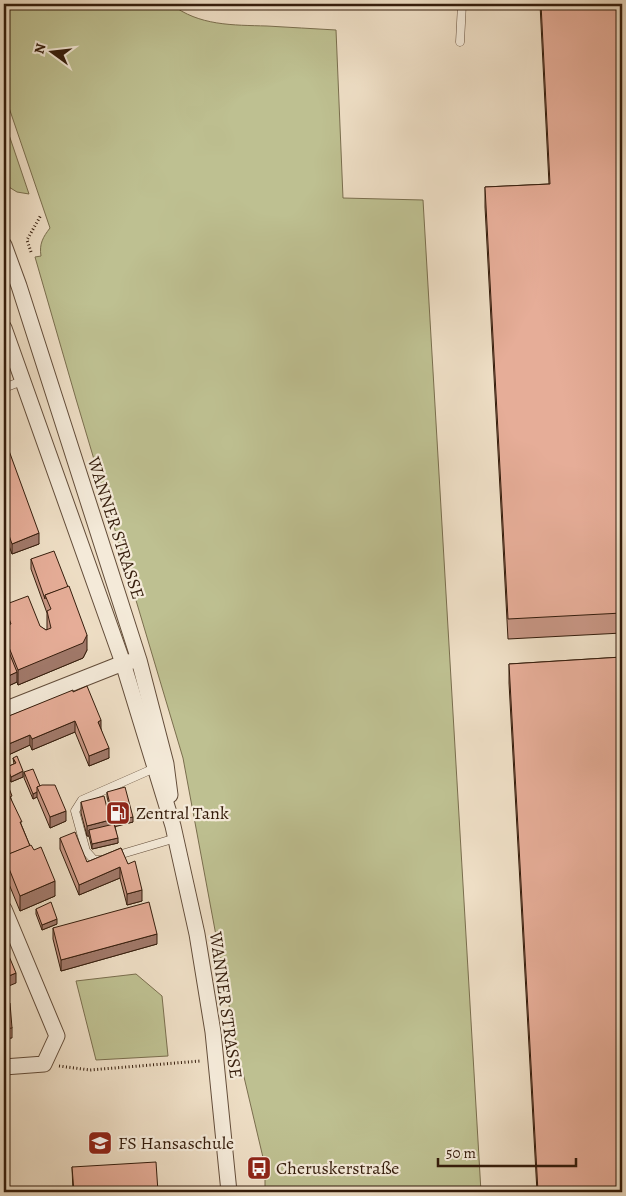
<svg xmlns="http://www.w3.org/2000/svg" width="626" height="1196" viewBox="0 0 626 1196" font-family="Alegreya,serif">
  <rect width="100%" height="100%" fill="#eedec5"/>
  <filter id="stains"><feTurbulence type="fractalNoise" baseFrequency=".004" numOctaves="4"/><feColorMatrix values="0 0 0 0 .2 0 0 0 0 .09 0 0 0 0 .02 0 0 0 .5 -.17"/></filter>
  <radialGradient id="worn" r=".72"><stop offset=".6" stop-color="#630" stop-opacity="0"/><stop offset="1" stop-color="#630" stop-opacity=".3"/></radialGradient>
  <g fill="#bec091" stroke="#7a6e4e">
    <path d="M 4,4 L 171,4 C 199,26 233,25 267,26 C 290,27 313,29 336,30 L 343,198 L 423,200 L 481,1192 L 265,1192 L 265,1166 L 236,1043 L 183,758 L 76,399 L 35,257 L 41,256 C 39,244 43,237 50,228 L 4,93 Z"/>
    <path d="M 4,120 L 29,194 L 17,192 L 4,184 Z"/>
    <path d="M 136,974 L 162,996 L 168,1056 L 96,1060 L 76,981 Z"/>
  </g>
  <g fill="none" stroke-linecap="round" stroke-linejoin="round">
    <defs>
      <g id="lane">
        <path d="M 460,42 L 462,4"/>
        <path d="M 4,388 L 22,381"/>
        <path d="M 115,856 L 176,838"/>
        <path d="M 101,860 L 94,860 L 86,851 L 75,811 L 82,800 L 157,767"/>
      </g>
      <g id="street">
        <path d="M 4,245 L 19,286 L 139,660 L 166,764 L 170,795"/>
        <path d="M 4,328 L 123,663 L 173,826 L 197,934 L 213,1032 L 229,1192"/>
        <path d="M 4,710 L 123,663 L 133,661"/>
        <path d="M 4,909 L 57,1036 L 44,1064 L 4,1067"/>
      </g>
    </defs>
    <use href="#lane" stroke="#634d3a" stroke-width="9"/>
    <use href="#street" stroke="#634d3a" stroke-width="17"/>
    <g stroke="#351d0c" stroke-width="3" stroke-dasharray="1 2.5" stroke-linecap="butt">
      <path d="M 31,252 L 27,240 L 41,215"/>
      <path d="M 59,1066 L 90,1070 L 200,1061"/>
    </g>
    <use href="#lane" stroke="#f4ead9" stroke-width="8"/>
    <use href="#street" stroke="#f4ead9" stroke-width="15"/>
  </g>
  <g fill="#c69583" stroke="#351d0c">
    <path d="M 540,4 L 622,4 L 622,633 L 508,639 L 485,207 L 485,187 L 549,184 Z"/>
    <path d="M 4,437 L 39,544 L 12,554 L 4,532 Z"/>
    <path d="M 31,559 L 87,650 L 83,658 L 18,685 L 17,682 L 4,688 L 4,626 L 6,626 L 4,621 L 4,605 L 46,630 L 47,629 L 47,613 L 31,569 Z"/>
    <path d="M 622,657 L 622,1192 L 537,1192 L 509,683 L 509,664 Z"/>
    <path d="M 73,692 L 101,729 L 109,758 L 89,766 L 75,732 L 32,750 L 30,745 L 4,757 L 4,718 Z"/>
    <path d="M 13,758 L 23,777 L 11,782 L 7,773 L 7,767 L 14,764 Z"/>
    <path d="M 24,772 L 40,786 L 66,821 L 50,828 L 37,797 L 33,799 L 24,778 Z"/>
    <path d="M 4,775 L 12,802 L 30,846 L 55,896 L 20,911 L 4,872 Z"/>
    <path d="M 107,792 L 133,822 L 115,826 L 118,843 L 92,849 L 89,836 L 87,836 L 81,813 L 81,802 L 110,825 L 114,824 L 107,797 Z"/>
    <path d="M 60,838 L 87,862 L 121,848 L 142,901 L 127,905 L 120,878 L 79,895 L 60,849 Z"/>
    <path d="M 36,909 L 57,924 L 42,930 L 36,914 Z"/>
    <path d="M 53,928 L 157,944 L 61,971 L 53,939 Z"/>
    <path d="M 4,1003 L 12,1028 L 12,1038 L 4,1039 Z"/>
    <path d="M 72,1167 L 158,1189 L 187,1192 L 73,1192 Z"/>
  </g>
  <g fill="#a1796a" stroke="#351d0c">
    <path d="M 39,533 L 39,544 L 12,554 L 12,544 Z"/>
    <path d="M 87,635 L 87,650 L 83,658 L 18,685 L 18,670 Z"/>
    <path d="M 17,672 L 17,682 L 4,688 L 4,678 Z"/>
    <path d="M 101,720 L 101,731 L 98,722 Z"/>
    <path d="M 75,721 L 75,732 L 32,750 L 32,739 Z"/>
    <path d="M 30,735 L 30,745 L 4,757 L 4,746 Z"/>
    <path d="M 109,748 L 109,758 L 89,766 L 89,756 Z"/>
    <path d="M 23,771 L 23,777 L 11,782 L 11,777 Z"/>
    <path d="M 37,792 L 37,797 L 33,799 L 33,794 Z"/>
    <path d="M 66,811 L 66,821 L 50,828 L 50,817 Z"/>
    <path d="M 133,817 L 133,822 L 114,827 L 114,821 Z"/>
    <path d="M 110,820 L 110,830 L 89,830 L 89,836 L 87,836 L 87,826 Z"/>
    <path d="M 118,838 L 118,843 L 92,849 L 92,844 Z"/>
    <path d="M 120,867 L 120,878 L 79,895 L 79,885 Z"/>
    <path d="M 55,881 L 55,896 L 20,911 L 20,896 Z"/>
    <path d="M 142,890 L 142,901 L 127,905 L 127,894 Z"/>
    <path d="M 57,919 L 57,924 L 42,930 L 42,925 Z"/>
    <path d="M 157,934 L 157,944 L 61,971 L 61,960 Z"/>
    <path d="M 16,973 L 16,983 L 4,988 L 4,978 Z"/>
  </g>
  <g fill="#e6ad98" stroke="#351d0c">
    <path d="M 541,4 L 622,4 L 622,613 L 508,619 L 485,187 L 550,184 Z"/>
    <path d="M 4,437 L 39,533 L 12,544 L 4,521 Z"/>
    <path d="M 54,551 L 68,587 L 45,595 L 45,599 L 31,559 Z"/>
    <path d="M 69,586 L 87,635 L 83,643 L 18,670 L 4,635 L 4,626 L 11,624 L 4,605 L 28,596 L 40,626 L 46,630 L 51,628 L 47,611 L 51,609 L 45,595 Z"/>
    <path d="M 4,640 L 17,672 L 4,678 Z"/>
    <path d="M 622,657 L 622,1190 L 579,1192 L 538,1192 L 509,664 Z"/>
    <path d="M 87,686 L 101,720 L 98,722 L 109,748 L 89,756 L 75,721 L 32,739 L 30,735 L 4,746 L 4,718 L 73,690 L 73,692 Z"/>
    <path d="M 17,756 L 23,771 L 11,777 L 7,767 L 16,763 L 13,758 Z"/>
    <path d="M 33,769 L 40,786 L 37,787 L 37,792 L 33,794 L 24,772 Z"/>
    <path d="M 4,775 L 12,796 L 10,797 L 22,822 L 20,822 L 30,846 L 4,856 Z"/>
    <path d="M 42,785 L 55,785 L 66,811 L 50,817 L 37,787 Z"/>
    <path d="M 125,787 L 133,817 L 114,821 L 107,792 Z"/>
    <path d="M 104,796 L 110,820 L 87,826 L 81,802 Z"/>
    <path d="M 114,824 L 118,838 L 92,844 L 89,830 Z"/>
    <path d="M 75,832 L 87,862 L 121,848 L 128,864 L 135,861 L 142,890 L 127,894 L 120,867 L 79,885 L 60,838 Z"/>
    <path d="M 31,845 L 34,850 L 41,847 L 55,881 L 20,896 L 4,856 Z"/>
    <path d="M 51,902 L 57,919 L 42,925 L 36,909 Z"/>
    <path d="M 149,902 L 157,934 L 61,960 L 53,928 Z"/>
    <path d="M 4,944 L 16,973 L 4,978 Z"/>
    <path d="M 4,1003 L 10,1003 L 12,1028 L 4,1029 Z"/>
    <path d="M 156,1162 L 158,1192 L 74,1192 L 72,1167 Z"/>
    <path d="M 186,1187 L 187,1192 L 158,1192 L 158,1189 Z"/>
  </g>
  <defs>
    <symbol id="fuel-square" viewBox="-11 -11 22 22"><rect x="-9" y="-9" width="18" height="18" rx="4" fill="#8f2418" stroke="#f4ead9"/><path d="M-5.5-6h7V0h2V4h1.3V-2.5L3-4.5l.8-.8L6-3V5H2.5V1h-1V6h-7ZM-4.2-4.7v3.2H.2V-4.7Z" fill="#fff"/></symbol>
    <symbol id="school-square" viewBox="-11 -11 22 22"><rect x="-9" y="-9" width="18" height="18" rx="4" fill="#8f2418" stroke="#f4ead9"/><path d="M0-5L7-2L0 1L-7-2ZM-4 1L0 2.5L4 1V4Q0 6-4 4Z" fill="#fff"/></symbol>
    <symbol id="bus-square" viewBox="-11 -11 22 22"><rect x="-9" y="-9" width="18" height="18" rx="4" fill="#8f2418" stroke="#f4ead9"/><path d="M-5-6H5V4H4V6H2V4H-2V6H-4V4H-5ZM-3.5-4V0h7V-4ZM-3.5 1.2v1.5H-2V1.2ZM2 1.2v1.5H3.5V1.2Z" fill="#fff"/></symbol>
  </defs>
  <g fill-rule="evenodd">
    <use href="#fuel-square" x="104" y="799" width="28" height="28"/>
    <use href="#school-square" x="86" y="1129" width="28" height="28"/>
    <use href="#bus-square" x="245" y="1154" width="28" height="28"/>
  </g>
  <g text-anchor="middle" dominant-baseline="central" stroke-width="4.5" stroke-linejoin="round" paint-order="stroke">
    <g font-size="18" fill="#351d0c" stroke="#f4ead9">
      <text transform="translate(116 528) rotate(72)">WANNER STRASSE</text>
      <text transform="translate(226 1005) rotate(82)">WANNER STRASSE</text>
    </g>
    <g font-size="18" fill="#351d0c" stroke="#f4ead9" text-anchor="start">
      <text x="136" y="813">Zentral Tank</text>
      <text x="118" y="1143">FS Hansaschule</text>
      <text x="276" y="1168">Cheruskerstraße</text>
    </g>
  </g>
  <rect width="626" height="1196" fill="none" stroke="#eedec5" stroke-width="20"/>
  <rect x="5" y="5" width="616" height="1186" fill="none" stroke="#351d0c" stroke-width="2.5"/>
  <rect x="10" y="10" width="606" height="1176" fill="none" stroke="#351d0c"/>
  <g transform="translate(52 52) rotate(285)" stroke="#f4ead9" stroke-width="4" paint-order="stroke">
  <path d="M0-4L9 19L0 12L-9 19Z" fill="#351d0c"/>
  <text y="-8" font-size="14" font-weight="bold" text-anchor="middle" fill="#351d0c">N</text>
  </g>
  <path d="M438 1158v8h138v-8" fill="none" stroke="#351d0c" stroke-width="2.5"/>
  <text x="446" y="1158" font-size="15" fill="#351d0c" stroke="#f4ead9" stroke-width="4" paint-order="stroke">50 m</text>
  <rect width="100%" height="100%" filter="url(#stains)"/>
  <rect width="100%" height="100%" fill="url(#worn)"/>
</svg>
